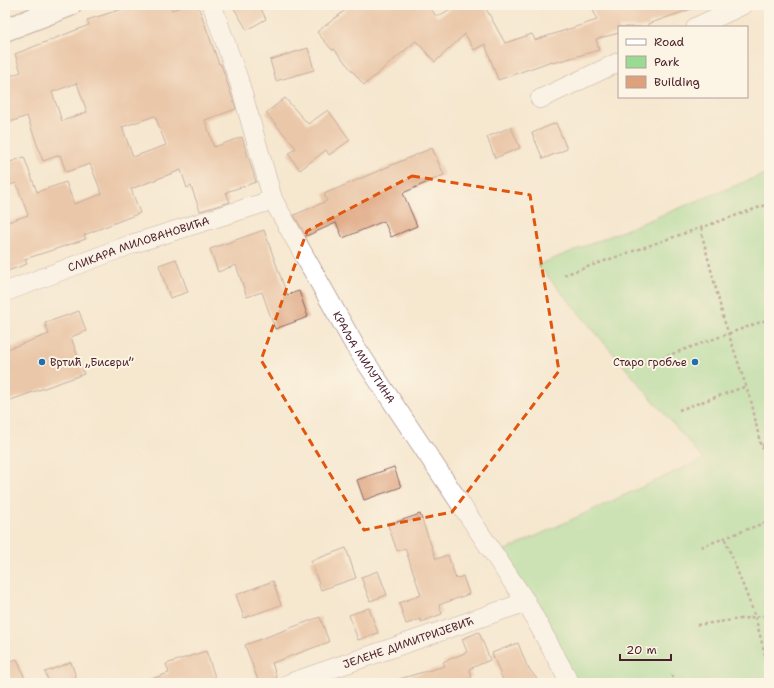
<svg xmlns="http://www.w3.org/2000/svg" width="774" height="688" viewBox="0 0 774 688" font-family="'Shantell Sans',sans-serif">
  <rect width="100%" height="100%" fill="#fcf5e5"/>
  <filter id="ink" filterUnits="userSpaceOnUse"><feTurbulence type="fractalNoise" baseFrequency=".025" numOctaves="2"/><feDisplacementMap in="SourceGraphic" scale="8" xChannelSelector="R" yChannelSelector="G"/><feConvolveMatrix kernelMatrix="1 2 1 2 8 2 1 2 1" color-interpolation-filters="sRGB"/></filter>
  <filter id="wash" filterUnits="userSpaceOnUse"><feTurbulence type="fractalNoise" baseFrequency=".012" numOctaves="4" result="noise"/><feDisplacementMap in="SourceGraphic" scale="16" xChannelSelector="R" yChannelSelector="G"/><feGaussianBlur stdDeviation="0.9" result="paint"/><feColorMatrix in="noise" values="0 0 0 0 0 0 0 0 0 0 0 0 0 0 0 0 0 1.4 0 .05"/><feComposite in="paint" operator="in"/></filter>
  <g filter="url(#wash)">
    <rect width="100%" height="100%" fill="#f6e7cf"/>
    <path fill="#99db92" stroke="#727d5e" d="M 769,172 L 769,683 L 570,683 L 495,555 L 703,459 L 538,265 Z"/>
    <g id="blocks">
      <g fill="#dda17b" fill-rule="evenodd">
        <path d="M 135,5 L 170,5 L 172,10 L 187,5 L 198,5 L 219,64 L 221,64 L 236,109 L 205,120 L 214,147 L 242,137 L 256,182 L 226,192 L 230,202 L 200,211 L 191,186 L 187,188 L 181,170 L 131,189 L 140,213 L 84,235 L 86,239 L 25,259 L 27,264 L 5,272 L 5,223 L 28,215 L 16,183 L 5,187 L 5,164 L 24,157 L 37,192 L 66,182 L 74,204 L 102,194 L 90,164 L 66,172 L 60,155 L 43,161 L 27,116 L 5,124 L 5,78 L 21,72 L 15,54 L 89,25 L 87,20 ZM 77,83 L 87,112 L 62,121 L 52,92 ZM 155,116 L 166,145 L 133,157 L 122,127 Z"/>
        <path d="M 232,5 L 259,5 L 266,19 L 247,30 Z"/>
        <path d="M 352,5 L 428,5 L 437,17 L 457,5 L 484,5 L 505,43 L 532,34 L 535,40 L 597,20 L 593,9 L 606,5 L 696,5 L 697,7 L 648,24 L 649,27 L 619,27 L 619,33 L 596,39 L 599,50 L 553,63 L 552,61 L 498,80 L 485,44 L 474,50 L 465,34 L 435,62 L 416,41 L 364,85 L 334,49 L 332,50 L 317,32 Z"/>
        <path d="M 308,48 L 314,70 L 276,81 L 270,60 Z"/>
        <path d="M 285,98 L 308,124 L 328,110 L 350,140 L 329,155 L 326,150 L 300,170 L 288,154 L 296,148 L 266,113 Z"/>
        <path d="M 556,123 L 567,149 L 543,159 L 532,133 Z"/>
        <path d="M 511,127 L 520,148 L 495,158 L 487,137 Z"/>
        <path d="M 432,148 L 444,175 L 403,193 L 417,226 L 391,237 L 384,221 L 343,238 L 336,223 L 306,236 L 294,215 L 327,201 L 324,194 Z"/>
        <path d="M 264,230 L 287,295 L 299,291 L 308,317 L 275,329 L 262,292 L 247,297 L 236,265 L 218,272 L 210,249 Z"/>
        <path d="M 176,259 L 188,292 L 170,298 L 159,265 Z"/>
        <path d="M 79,311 L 86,331 L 71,337 L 84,374 L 5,402 L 5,350 L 49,334 L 45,323 Z"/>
        <path d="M 394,467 L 401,487 L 364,500 L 357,480 Z"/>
        <path d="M 420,514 L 436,559 L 448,555 L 456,579 L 463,576 L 469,594 L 439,605 L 442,614 L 421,622 L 421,619 L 406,624 L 399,603 L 421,595 L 405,548 L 397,551 L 388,525 Z"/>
        <path d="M 346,548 L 356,578 L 321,590 L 311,561 Z"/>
        <path d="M 378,571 L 387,595 L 370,601 L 361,577 Z"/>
        <path d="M 273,581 L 281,605 L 244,618 L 236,595 Z"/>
        <path d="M 369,608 L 378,633 L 358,640 L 349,615 Z"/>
        <path d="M 320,617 L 329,642 L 272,663 L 277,678 L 259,683 L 245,645 Z"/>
        <path d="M 479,632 L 490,660 L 469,669 L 472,677 L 456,683 L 400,683 L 399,679 L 445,666 L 443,662 L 467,652 L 462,639 Z"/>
        <path d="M 518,643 L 527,666 L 540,683 L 504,683 L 492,653 Z"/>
        <path d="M 206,651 L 217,683 L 146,683 L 145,681 L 169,673 L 166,664 Z"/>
        <path d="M 17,659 L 25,679 L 11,683 L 5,663 Z"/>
        <path d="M 71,662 L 78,683 L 49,683 L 45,672 Z"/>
      </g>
    </g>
  </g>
  <g filter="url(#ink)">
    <use href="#blocks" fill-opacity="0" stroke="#866564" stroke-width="1"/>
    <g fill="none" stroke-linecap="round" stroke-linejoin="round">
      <defs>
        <g id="minor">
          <path id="s1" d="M 212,5 L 239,81 L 273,200 L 355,346 L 526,602 L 570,683"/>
          <path d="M 696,27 L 743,5"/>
          <path d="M 540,99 L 619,62"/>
          <path id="s2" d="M 5,292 L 132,244 L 273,200"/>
          <path id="s3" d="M 290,683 L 526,602"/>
        </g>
        <path id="major" d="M 5,30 L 70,5"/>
      </defs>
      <use href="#minor" stroke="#866564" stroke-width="20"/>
      <use href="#major" stroke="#866564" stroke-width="24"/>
      <g stroke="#866564" stroke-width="2.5" stroke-dasharray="3 3" stroke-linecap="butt">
        <path d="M 702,228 L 702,235 L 724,320 L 752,404 L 760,443 L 769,461"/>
        <path d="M 564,275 L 769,204"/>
        <path d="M 644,364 L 769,319"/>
        <path d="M 679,410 L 747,386"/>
        <path d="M 762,446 L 769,442"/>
        <path d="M 725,539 L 755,616 L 769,670"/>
        <path d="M 701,547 L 769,521"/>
        <path d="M 697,625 L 769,615"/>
        <path d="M 672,675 L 674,683"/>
      </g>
      <use href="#minor" stroke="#fff" stroke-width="19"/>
      <use href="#major" stroke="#fff" stroke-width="22"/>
    </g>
  </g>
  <path d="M0 0H774V688H0ZM 412,176 L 530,195 L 559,371 L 452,512 L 364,530 L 261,360 L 307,231 Z" fill="#f6e7cf" fill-opacity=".55" fill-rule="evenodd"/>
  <path fill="none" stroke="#e0560e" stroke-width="3" stroke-dasharray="8 5" stroke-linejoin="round" d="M 412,176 L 530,195 L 559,371 L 452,512 L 364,530 L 261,360 L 307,231 Z"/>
  <g fill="#1f6fb2" stroke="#fcf5e5" stroke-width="1.5">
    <circle cx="42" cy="362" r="4"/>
    <circle cx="695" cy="362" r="4"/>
  </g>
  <g text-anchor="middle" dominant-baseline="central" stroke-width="4" stroke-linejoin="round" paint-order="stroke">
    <g font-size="11" fill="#4a1f2b" stroke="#fcf5e5">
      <text stroke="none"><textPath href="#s2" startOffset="142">СЛИКАРА МИЛОВАНОВИЋА</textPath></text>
      <text stroke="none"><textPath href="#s1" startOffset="386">КРАЉА МИЛУТИНА</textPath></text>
      <text stroke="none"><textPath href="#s3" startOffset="125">ЈЕЛЕНЕ ДИМИТРИЈЕВИЋ</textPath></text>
    </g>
    <g font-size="11" fill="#4a1f2b" stroke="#fcf5e5" text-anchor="start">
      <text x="50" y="362">Вртић „Бисери”</text>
      <text x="687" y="362" text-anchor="end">Старо гробље</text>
    </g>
  </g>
  <rect width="774" height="688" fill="none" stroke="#fcf5e5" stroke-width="20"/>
  <rect x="618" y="26" width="130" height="72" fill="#fcf5e5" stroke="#b59f9b"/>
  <rect x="626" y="39" width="20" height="6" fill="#ffffff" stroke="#b59f9b"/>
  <text x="654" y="46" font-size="12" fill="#4a1f2b">Road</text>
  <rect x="626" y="56" width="20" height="12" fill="#99db92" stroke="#b59f9b"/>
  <text x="654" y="66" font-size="12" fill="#4a1f2b">Park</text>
  <rect x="626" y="76" width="20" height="12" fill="#dda17b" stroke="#b59f9b"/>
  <text x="654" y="86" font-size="12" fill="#4a1f2b">Building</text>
  <path d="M620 654v6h51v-6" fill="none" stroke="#4a1f2b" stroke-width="2"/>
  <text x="626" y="654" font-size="12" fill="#4a1f2b" stroke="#fcf5e5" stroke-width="3" paint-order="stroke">20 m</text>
</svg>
